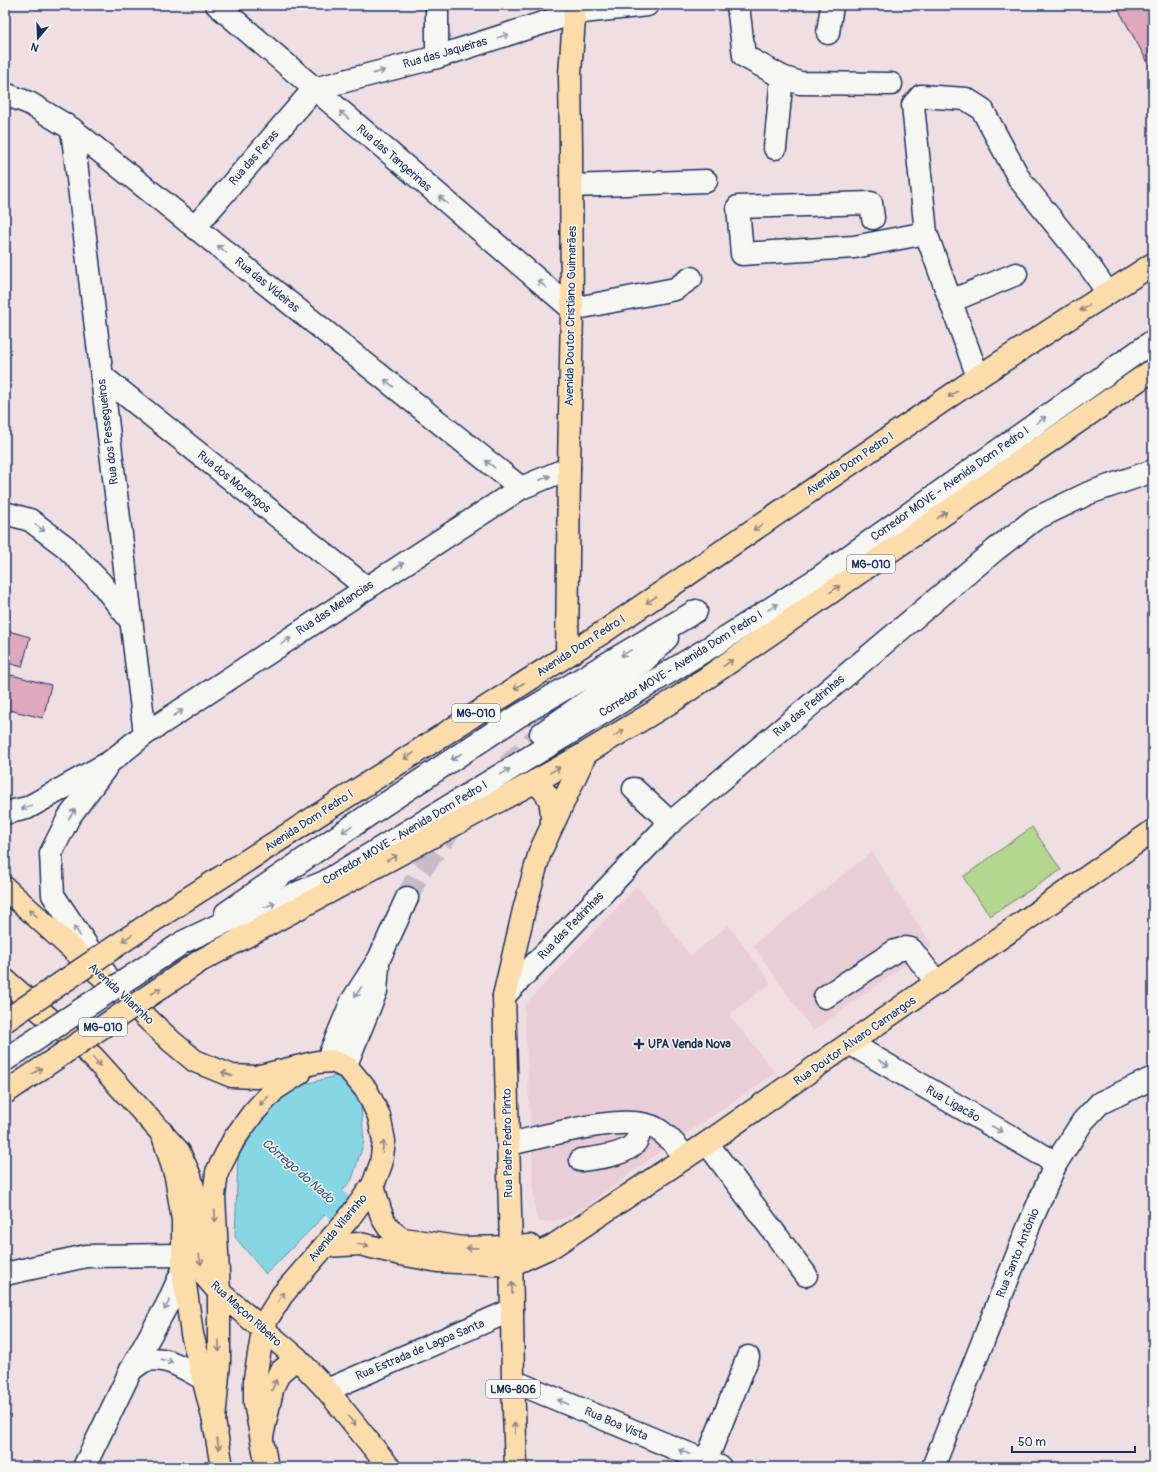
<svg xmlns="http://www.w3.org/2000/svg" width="1158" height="1472" viewBox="0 0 1158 1472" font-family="Pangolin,sans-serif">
  <rect width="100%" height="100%" fill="#efdfe2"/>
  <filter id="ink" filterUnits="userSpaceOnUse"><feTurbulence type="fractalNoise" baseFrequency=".025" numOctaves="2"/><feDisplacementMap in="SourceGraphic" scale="8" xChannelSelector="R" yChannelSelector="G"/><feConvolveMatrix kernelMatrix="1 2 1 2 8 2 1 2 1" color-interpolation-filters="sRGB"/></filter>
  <g filter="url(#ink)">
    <g fill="#eaced7">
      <path d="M 872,852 L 932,946 L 813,1031 L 753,945 Z"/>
      <path d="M 637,886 L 691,956 L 728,925 L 771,983 L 729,1015 L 776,1073 L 673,1142 L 582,1209 L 565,1218 L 546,1222 L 540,1222 L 537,1220 L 535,1213 L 524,1006 Z"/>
    </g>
    <path fill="#b3d690" stroke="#678277" d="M 1032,827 L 1061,870 L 990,916 L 963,877 Z"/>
    <path fill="#87d6e4" stroke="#5c93ae" d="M 336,1076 L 347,1084 L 361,1106 L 364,1142 L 352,1179 L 321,1219 L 266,1274 L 235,1237 L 238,1157 L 266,1113 L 294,1087 Z"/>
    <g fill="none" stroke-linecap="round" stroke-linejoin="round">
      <path stroke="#87d6e4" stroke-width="29" d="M 305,1177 L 338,1206"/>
    </g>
    <g fill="#dfa8bd" stroke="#1b2f5e">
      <path d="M 1116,5 L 1153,5 L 1153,72 Z"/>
      <path d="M 5,630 L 30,637 L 22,667 L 5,662 Z"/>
      <path d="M 11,675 L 51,685 L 43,718 L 5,709 L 5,699 Z"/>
    </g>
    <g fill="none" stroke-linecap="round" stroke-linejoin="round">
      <g stroke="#c5bcc8" stroke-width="22" stroke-dasharray="22 11" stroke-linecap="butt">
        <path d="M 507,766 L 541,734"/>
        <path d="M 407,898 L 420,871 L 457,821"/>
      </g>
      <defs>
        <g id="minor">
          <path d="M 217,5 L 572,309 L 675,289 L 691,278"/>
          <path d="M 437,5 L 437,57"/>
          <path d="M 738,5 L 744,56 L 782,77 L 800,83 L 891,84"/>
          <path d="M 828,33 L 832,5"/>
          <path d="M 314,89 L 437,57 L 574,13 L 647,5"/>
          <path d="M 5,94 L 29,103 L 72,129 L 521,488"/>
          <path d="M 72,129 L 145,734"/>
          <path d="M 775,148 L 782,77"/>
          <path d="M 572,186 L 706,181"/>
          <path d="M 873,218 L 871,203 L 738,207 L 742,254 L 854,247 L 926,233"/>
          <path d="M 195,227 L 314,89"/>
          <path d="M 951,301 L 1016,274"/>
          <path d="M 102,376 L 367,588"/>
          <path d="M 978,377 L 926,233 L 913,105 L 921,96 L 966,99 L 982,109 L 1020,180 L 1090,267 L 1108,293"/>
          <path d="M 5,513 L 30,520 L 66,547 L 101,583 L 131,621"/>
          <path d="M 541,734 L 644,661 L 667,638"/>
          <path d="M 105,769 L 69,817 L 51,853 L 53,895 L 107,976"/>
          <path d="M 634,789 L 670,822"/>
          <path d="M 5,813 L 27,808 L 110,762 L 145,734 L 367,588 L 521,488 L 569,468"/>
          <path d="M 226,913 L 370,814 L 517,717 L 696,611"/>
          <path d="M 183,942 L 223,923 L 325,882 L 717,643 L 817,579 L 1153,341"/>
          <path d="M 504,996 L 669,824 L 995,550 L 1035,519 L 1089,493 L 1153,471"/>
          <path d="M 825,997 L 895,951 L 906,948 L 911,949 L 937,983"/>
          <path d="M 851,1044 L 1056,1163"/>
          <path d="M 327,1061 L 352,1001 L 379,959 L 407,898"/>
          <path d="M 345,1067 L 376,991 L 378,966"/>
          <path d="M 707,1143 L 806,1275"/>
          <path d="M 509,1144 C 544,1137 627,1111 657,1129 C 669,1136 677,1147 686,1157"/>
          <path d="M 581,1160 C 597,1158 633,1155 638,1137 C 640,1133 640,1128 640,1124"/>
          <path d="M 5,1274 L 86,1256 L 184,1255"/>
          <path d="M 131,1370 C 135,1367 140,1363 144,1361 C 164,1354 185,1369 202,1378"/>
          <path d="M 513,1381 L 720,1467"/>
          <path d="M 327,1390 L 512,1310"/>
          <path d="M 706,1461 L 748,1357"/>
          <path d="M 84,1467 L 131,1370 L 167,1305 L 183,1270"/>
          <path d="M 933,1467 L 1028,1228 L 1056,1163 L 1083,1121 L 1100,1103 L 1153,1078"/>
        </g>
        <g id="major">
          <path d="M 567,655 L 569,468 L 572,309 L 571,149 L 570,74 L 575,5"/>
          <path d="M 534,782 C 552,795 552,804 552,825"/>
          <path d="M 162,1132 L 176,1177 L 183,1220 L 183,1270 L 192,1334 L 214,1421 L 222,1467"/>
          <path d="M 530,1246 L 511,1247 L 504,996 L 524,910 L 540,852 L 586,753"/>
          <path d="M 511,1265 L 553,1246 L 707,1143 L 1153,831"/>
          <path d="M 263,1331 L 255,1378 L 255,1403 L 267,1467"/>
        </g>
        <g id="highway">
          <path d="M 5,888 L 114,987 L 171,1041 L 195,1061 L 232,1076 L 256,1077 L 318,1062 L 332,1061 L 348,1068 L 367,1091 L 379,1116 L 384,1141 L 381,1164 L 373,1185 L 349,1218 L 282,1295 L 267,1319 L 263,1331"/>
          <path d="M 159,917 L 602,633 L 978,377 L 1153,264"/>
          <path d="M 200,961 L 534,782 L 586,753 L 676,699 L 1153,370"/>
          <path d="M 5,980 L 93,1057 L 179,1152 L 190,1176 L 196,1200 L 199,1259 L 206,1277 L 219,1292 L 297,1358 L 327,1390 L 389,1467"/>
          <path d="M 373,1185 C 380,1208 380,1227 403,1239 L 463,1248 L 511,1247 L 513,1381 L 516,1467"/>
          <path d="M 325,1246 L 360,1244 L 401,1254 L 438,1261 L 511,1265"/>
          <path d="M 214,1421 L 219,1363 L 219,1292 L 214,1196 L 217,1172 L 234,1139 L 253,1113 L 275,1089 L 300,1073"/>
          <path d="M 262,1436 L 273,1386 L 280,1372 L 297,1358"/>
        </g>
      </defs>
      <use href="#minor" stroke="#1b2f5e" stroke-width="25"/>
      <use href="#major" stroke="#1b2f5e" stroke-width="25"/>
      <use href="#highway" stroke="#1b2f5e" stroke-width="25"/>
      <use href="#minor" stroke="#f6f6f2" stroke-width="22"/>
      <use href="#major" stroke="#fddcac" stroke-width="22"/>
      <use href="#highway" stroke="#fddcac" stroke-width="22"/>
      <defs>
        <path id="minor-bridge" d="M 5,1060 L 179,945"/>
        <g id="highway-bridge">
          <path d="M 5,1021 L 159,917"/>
          <path d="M 5,1093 L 200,961"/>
        </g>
      </defs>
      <use href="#minor-bridge" stroke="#1b2f5e" stroke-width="25" stroke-linecap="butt"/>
      <use href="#highway-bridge" stroke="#1b2f5e" stroke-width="25" stroke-linecap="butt"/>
      <use href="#minor-bridge" stroke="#f6f6f2" stroke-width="22"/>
      <use href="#highway-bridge" stroke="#fddcac" stroke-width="22"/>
    </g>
    <defs><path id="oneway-shaft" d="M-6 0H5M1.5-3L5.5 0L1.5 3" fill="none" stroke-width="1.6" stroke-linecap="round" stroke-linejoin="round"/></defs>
    <g stroke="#8892a8">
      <use href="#oneway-shaft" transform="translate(503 36) rotate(-18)"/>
      <use href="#oneway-shaft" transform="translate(379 72) rotate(-15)"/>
      <use href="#oneway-shaft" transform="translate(344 115) rotate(-139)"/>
      <use href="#oneway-shaft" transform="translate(443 200) rotate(-139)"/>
      <use href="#oneway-shaft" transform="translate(222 249) rotate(-141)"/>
      <use href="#oneway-shaft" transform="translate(542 284) rotate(-139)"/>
      <use href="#oneway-shaft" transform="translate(389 383) rotate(-141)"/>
      <use href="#oneway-shaft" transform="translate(1041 420) rotate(-36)"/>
      <use href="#oneway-shaft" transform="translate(490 464) rotate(-141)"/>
      <use href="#oneway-shaft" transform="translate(545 478) rotate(-23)"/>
      <use href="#oneway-shaft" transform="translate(40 528) rotate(37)"/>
      <use href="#oneway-shaft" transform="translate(399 566) rotate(-33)"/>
      <use href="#oneway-shaft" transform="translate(773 607) rotate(-32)"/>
      <use href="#oneway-shaft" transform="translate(286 641) rotate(-34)"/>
      <use href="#oneway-shaft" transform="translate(626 653) rotate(149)"/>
      <use href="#oneway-shaft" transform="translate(178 713) rotate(-34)"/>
      <use href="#oneway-shaft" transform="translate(456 757) rotate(147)"/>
      <use href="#oneway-shaft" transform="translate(505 772) rotate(-31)"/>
      <use href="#oneway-shaft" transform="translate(27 807) rotate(160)"/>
      <use href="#oneway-shaft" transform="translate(72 814) rotate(-55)"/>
      <use href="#oneway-shaft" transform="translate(347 829) rotate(146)"/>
      <use href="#oneway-shaft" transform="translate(270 905) rotate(-22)"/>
      <use href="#oneway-shaft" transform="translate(77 931) rotate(-124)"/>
      <use href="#oneway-shaft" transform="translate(358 992) rotate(123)"/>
      <use href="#oneway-shaft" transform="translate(884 1063) rotate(30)"/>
      <use href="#oneway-shaft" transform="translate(997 1129) rotate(30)"/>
      <use href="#oneway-shaft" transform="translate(167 1305) rotate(117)"/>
      <use href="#oneway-shaft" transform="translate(167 1361) rotate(16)"/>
      <use href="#oneway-shaft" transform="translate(563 1402) rotate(-157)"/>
      <use href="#oneway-shaft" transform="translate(684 1452) rotate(-157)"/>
    </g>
    <g stroke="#8c8685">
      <use href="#oneway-shaft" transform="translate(1085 308) rotate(147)"/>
      <use href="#oneway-shaft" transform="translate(953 394) rotate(146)"/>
      <use href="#oneway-shaft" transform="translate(942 515) rotate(-35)"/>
      <use href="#oneway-shaft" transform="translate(758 527) rotate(146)"/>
      <use href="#oneway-shaft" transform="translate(835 589) rotate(-35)"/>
      <use href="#oneway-shaft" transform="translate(651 600) rotate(146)"/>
      <use href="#oneway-shaft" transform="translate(728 663) rotate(-35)"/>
      <use href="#oneway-shaft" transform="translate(519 686) rotate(147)"/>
      <use href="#oneway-shaft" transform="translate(619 733) rotate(-31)"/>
      <use href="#oneway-shaft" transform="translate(409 756) rotate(147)"/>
      <use href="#oneway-shaft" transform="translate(555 770) rotate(-29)"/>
      <use href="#oneway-shaft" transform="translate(392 858) rotate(-28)"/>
      <use href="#oneway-shaft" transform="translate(33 913) rotate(-138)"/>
      <use href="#oneway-shaft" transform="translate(127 938) rotate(146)"/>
      <use href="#oneway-shaft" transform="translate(156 991) rotate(-34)"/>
      <use href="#oneway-shaft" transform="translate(97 1062) rotate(47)"/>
      <use href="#oneway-shaft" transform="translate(37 1071) rotate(-34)"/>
      <use href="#oneway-shaft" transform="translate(227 1074) rotate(-161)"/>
      <use href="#oneway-shaft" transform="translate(264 1101) rotate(133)"/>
      <use href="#oneway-shaft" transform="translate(383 1147) rotate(-83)"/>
      <use href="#oneway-shaft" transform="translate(215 1216) rotate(87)"/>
      <use href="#oneway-shaft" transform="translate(363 1245) rotate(10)"/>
      <use href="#oneway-shaft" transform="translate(472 1248) rotate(178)"/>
      <use href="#oneway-shaft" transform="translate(200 1259) rotate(77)"/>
      <use href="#oneway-shaft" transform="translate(512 1288) rotate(-91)"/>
      <use href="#oneway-shaft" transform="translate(281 1297) rotate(-55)"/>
      <use href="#oneway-shaft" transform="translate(219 1346) rotate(89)"/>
      <use href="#oneway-shaft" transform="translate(274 1385) rotate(-68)"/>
      <use href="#oneway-shaft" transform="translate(352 1421) rotate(52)"/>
      <use href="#oneway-shaft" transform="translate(515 1428) rotate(-92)"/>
      <use href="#oneway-shaft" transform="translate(218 1444) rotate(80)"/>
    </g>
  </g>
  <path fill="#1b2f5e" stroke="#f6f6f2" stroke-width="1.5" d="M637 1038h4v4h4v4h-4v4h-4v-4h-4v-4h4z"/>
  <g text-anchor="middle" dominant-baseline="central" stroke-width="3" stroke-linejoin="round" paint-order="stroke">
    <g fill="#f6f6f2" stroke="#5d6b8a" stroke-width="1">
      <rect x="847" y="555" width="48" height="18" rx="3"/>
      <rect x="452" y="704" width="48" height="18" rx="3"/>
      <rect x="79" y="1018" width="48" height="18" rx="3"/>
      <rect x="486" y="1380" width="54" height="18" rx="3"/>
    </g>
    <g font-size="11" font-weight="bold" fill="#1b2f5e">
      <text x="871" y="564">MG-010</text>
      <text x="476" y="713">MG-010</text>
      <text x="103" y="1027">MG-010</text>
      <text x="513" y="1389">LMG-806</text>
    </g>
    <g font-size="12" fill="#1b2f5e" stroke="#f6f6f2">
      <text transform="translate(445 53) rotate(-16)">Rua das Jaqueiras</text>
      <text transform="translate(254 158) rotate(-49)">Rua das Peras</text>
      <text transform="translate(394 158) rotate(41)">Rua das Tangerinas</text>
      <text transform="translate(267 285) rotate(39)">Rua das Videiras</text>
      <text transform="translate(571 316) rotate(-89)">Avenida Doutor Cristiano Guimarães</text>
      <text transform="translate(108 432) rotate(-97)">Rua dos Pessegueiros</text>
      <text transform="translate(850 464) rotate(-34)">Avenida Dom Pedro I</text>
      <text transform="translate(234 482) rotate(39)">Rua dos Morangos</text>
      <text transform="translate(950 484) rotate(-35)">Corredor MOVE - Avenida Dom Pedro I</text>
      <text transform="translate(335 608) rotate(-33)">Rua das Melancias</text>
      <text transform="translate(581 646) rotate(-33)">Avenida Dom Pedro I</text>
      <text transform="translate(681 664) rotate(-32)">Corredor MOVE - Avenida Dom Pedro I</text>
      <text transform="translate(809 706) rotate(-40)">Rua das Pedrinhas</text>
      <text transform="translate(309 821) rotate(-33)">Avenida Dom Pedro I</text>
      <text transform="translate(405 833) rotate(-31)">Corredor MOVE - Avenida Dom Pedro I</text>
      <text transform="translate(571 926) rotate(-46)">Rua das Pedrinhas</text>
      <text transform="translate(121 994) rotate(43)">Avenida Vilarinho</text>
      <text transform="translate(855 1041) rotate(-35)">Rua Doutor Álvaro Camargos</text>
      <text transform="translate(953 1104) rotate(30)">Rua Ligacão</text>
      <text transform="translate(508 1143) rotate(-91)">Rua Padre Pedro Pinto</text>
      <text transform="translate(338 1228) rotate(-50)">Avenida Vilarinho</text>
      <text transform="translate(1018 1253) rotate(-68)">Rua Santo Antônio</text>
      <text transform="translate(246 1314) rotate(42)">Rua Maçon Ribeiro</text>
      <text transform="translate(420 1350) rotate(-23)">Rua Estrada de Lagoa Santa</text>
      <text transform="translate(616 1424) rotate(23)">Rua Boa Vista</text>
    </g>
    <g font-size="12" font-weight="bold" fill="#1b2f5e" stroke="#f6f6f2" text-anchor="start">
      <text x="648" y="1044">UPA Venda Nova</text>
    </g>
    <g font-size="13" font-style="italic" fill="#365980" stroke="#f6f6f2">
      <text transform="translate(298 1171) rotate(41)">Córrego do Nado</text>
    </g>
  </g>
  <rect width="1158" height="1472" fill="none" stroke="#f6f6f2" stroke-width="20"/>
  <rect x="10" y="10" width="1138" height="1452" fill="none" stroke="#1b2f5e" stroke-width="1.5" filter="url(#ink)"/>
  <g transform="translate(38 38) rotate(199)" stroke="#f6f6f2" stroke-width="3" paint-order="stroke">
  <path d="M0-3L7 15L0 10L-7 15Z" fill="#1b2f5e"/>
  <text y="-6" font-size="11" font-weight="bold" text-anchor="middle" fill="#1b2f5e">N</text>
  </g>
  <path d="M1012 1446v6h123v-6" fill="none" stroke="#1b2f5e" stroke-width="2"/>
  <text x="1018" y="1446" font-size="12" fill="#1b2f5e" stroke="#f6f6f2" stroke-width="3" paint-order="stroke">50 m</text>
</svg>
